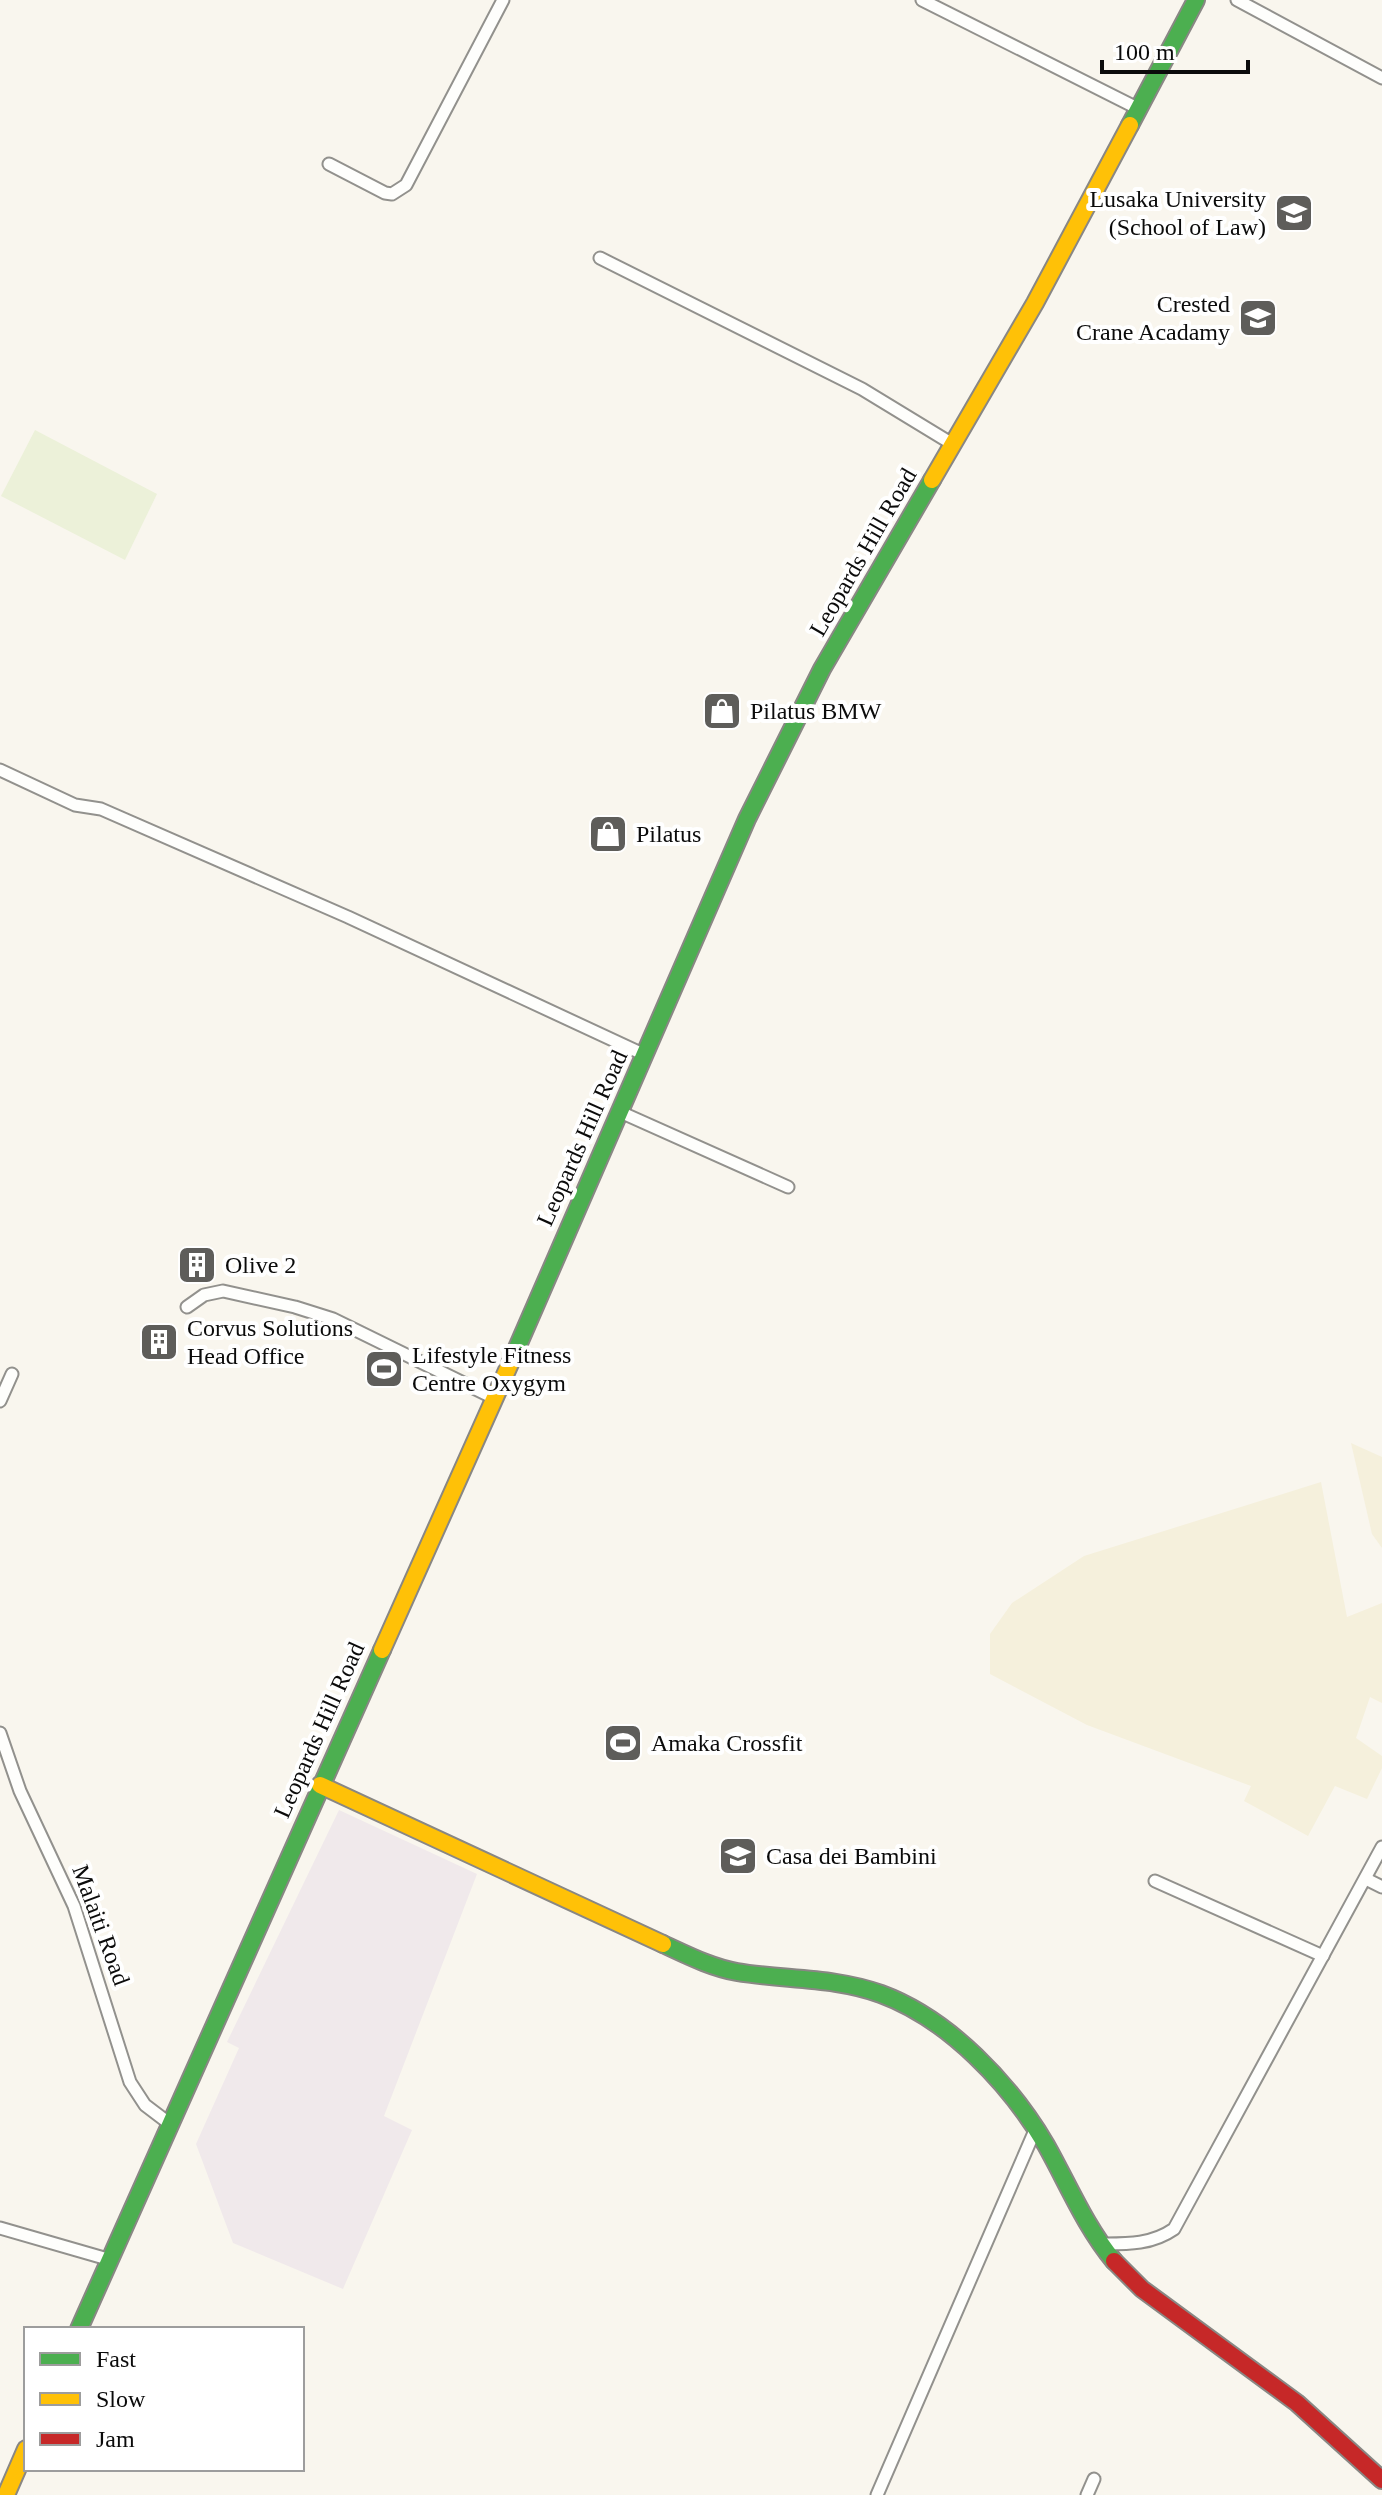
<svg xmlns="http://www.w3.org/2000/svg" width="1382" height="2495" viewBox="0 0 1382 2495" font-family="'Times New Roman',serif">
  <rect width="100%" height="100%" fill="#f9f6ee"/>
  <path fill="#f0e9eb" d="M 339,1810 L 477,1874 L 384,2116 L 412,2130 L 343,2289 L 233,2243 L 196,2144 L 239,2048 L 227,2042 Z"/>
  <g fill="#f5f0dc">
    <path d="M 1351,1443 L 1382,1457 L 1382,1548 L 1372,1534 Z"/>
    <path d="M 1321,1482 L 1347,1617 L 1382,1603 L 1382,1703 L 1370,1697 L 1356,1738 L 1382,1756 L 1382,1768 L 1367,1799 L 1335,1786 L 1308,1836 L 1244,1801 L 1251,1786 L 1087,1725 L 990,1674 L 990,1634 L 1012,1603 L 1084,1556 Z"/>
  </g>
  <path fill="#ecf1d9" d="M 35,430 L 157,494 L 125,560 L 1,496 Z"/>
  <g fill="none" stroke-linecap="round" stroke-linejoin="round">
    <defs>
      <g id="street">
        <path d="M 922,0 L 1139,109"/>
        <path d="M 1237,0 L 1382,78"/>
        <path d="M 329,164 L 385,193 L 392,194 L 406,185 L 503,0"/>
        <path d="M 600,258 L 862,389 L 954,445"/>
        <path d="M 0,770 L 75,805 L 101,809 L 348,917 L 645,1055"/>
        <path d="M 618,1111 L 788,1187"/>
        <path d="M 187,1307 L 204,1295 L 223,1291 L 295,1307 L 333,1319 L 494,1398"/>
        <path d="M 0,1401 L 12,1374"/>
        <path d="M 0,1733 L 20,1791 L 74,1906 L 130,2082 L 145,2105 L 170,2124"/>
        <path d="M 1366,1879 L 1382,1887"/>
        <path d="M 1155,1881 L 1323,1956"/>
        <path d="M 0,2228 L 111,2260"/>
        <path d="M 1100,2244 C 1126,2244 1151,2245 1174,2229 L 1382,1847"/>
        <path d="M 877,2495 L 1036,2128"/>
        <path d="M 1087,2495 L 1094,2479"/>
      </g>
      <g id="fast">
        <path d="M 1130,125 L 1196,0"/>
        <path d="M 513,1357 L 747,819 L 822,669 L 932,480"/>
        <path d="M 663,1944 C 687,1955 710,1967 737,1972 C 784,1980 835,1977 881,1994 C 949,2019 1010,2084 1046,2145 C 1068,2184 1085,2226 1114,2261"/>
        <path d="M 79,2329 L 382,1650"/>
      </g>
      <g id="slow">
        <path d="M 932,480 L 1035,303 L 1130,125"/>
        <path d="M 382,1650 L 513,1357"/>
        <path d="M 320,1785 L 663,1944"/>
        <path d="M 6,2495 L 26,2449"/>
      </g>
      <path id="jam" d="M 1114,2261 L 1142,2289 L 1297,2403 L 1382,2480"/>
    </defs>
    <use href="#street" stroke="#92918d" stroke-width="15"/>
    <use href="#fast" stroke="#898784" stroke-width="20"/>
    <use href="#slow" stroke="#898784" stroke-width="20"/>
    <use href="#jam" stroke="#898784" stroke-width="20"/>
    <use href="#street" stroke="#fefefc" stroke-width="11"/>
    <use href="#fast" stroke="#4caf50" stroke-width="16"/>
    <use href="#slow" stroke="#ffc107" stroke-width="16"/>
    <use href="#jam" stroke="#c62828" stroke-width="16"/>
  </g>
  <defs>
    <symbol id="school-square" viewBox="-11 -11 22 22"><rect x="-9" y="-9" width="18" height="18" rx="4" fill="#5e5d5a" stroke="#fff"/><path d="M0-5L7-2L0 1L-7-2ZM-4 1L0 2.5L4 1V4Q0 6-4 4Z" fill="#fff"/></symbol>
    <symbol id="shop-square" viewBox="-11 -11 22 22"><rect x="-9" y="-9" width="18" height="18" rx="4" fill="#5e5d5a" stroke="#fff"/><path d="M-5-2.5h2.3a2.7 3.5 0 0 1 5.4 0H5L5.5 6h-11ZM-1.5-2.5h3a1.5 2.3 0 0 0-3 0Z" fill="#fff"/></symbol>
    <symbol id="building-square" viewBox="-11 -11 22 22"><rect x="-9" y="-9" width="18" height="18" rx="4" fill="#5e5d5a" stroke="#fff"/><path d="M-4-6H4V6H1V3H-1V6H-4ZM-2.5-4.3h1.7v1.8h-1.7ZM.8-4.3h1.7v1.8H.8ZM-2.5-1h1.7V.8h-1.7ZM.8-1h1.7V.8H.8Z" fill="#fff"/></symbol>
    <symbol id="stadium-square" viewBox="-11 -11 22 22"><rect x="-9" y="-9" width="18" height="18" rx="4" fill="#5e5d5a" stroke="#fff"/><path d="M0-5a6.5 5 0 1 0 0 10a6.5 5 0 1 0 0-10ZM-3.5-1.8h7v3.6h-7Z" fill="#fff"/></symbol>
  </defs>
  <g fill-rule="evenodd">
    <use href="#school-square" x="1272" y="191" width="44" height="44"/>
    <use href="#school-square" x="1236" y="296" width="44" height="44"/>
    <use href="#shop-square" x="700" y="689" width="44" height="44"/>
    <use href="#shop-square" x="586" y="812" width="44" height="44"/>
    <use href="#building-square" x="175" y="1243" width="44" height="44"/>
    <use href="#building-square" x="137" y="1320" width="44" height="44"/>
    <use href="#stadium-square" x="362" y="1347" width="44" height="44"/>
    <use href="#stadium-square" x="601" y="1721" width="44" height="44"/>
    <use href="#school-square" x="716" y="1834" width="44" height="44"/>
  </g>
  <g text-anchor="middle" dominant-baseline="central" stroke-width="8" stroke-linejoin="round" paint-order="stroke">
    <g font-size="24" fill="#0b0b0b" stroke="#fff" text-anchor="start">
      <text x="1266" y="199" text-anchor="end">Lusaka University<tspan x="1266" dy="28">(School of Law)</tspan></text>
      <text x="1230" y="304" text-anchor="end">Crested<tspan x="1230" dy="28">Crane Acadamy</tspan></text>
      <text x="750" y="711">Pilatus BMW</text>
      <text x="636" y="834">Pilatus</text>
      <text x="225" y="1265">Olive 2</text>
      <text x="187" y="1328">Corvus Solutions<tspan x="187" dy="28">Head Office</tspan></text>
      <text x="412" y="1355">Lifestyle Fitness<tspan x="412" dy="28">Centre Oxygym</tspan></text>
      <text x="651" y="1743">Amaka Crossfit</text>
      <text x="766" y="1856">Casa dei Bambini</text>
    </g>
    <g font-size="24" fill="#0b0b0b" stroke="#fff">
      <text transform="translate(863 552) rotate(-60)">Leopards Hill Road</text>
      <text transform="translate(582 1138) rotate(-66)">Leopards Hill Road</text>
      <text transform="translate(319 1730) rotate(-66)">Leopards Hill Road</text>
      <text transform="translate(101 1925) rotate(70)">Malaiti Road</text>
    </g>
  </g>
  <rect x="24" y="2327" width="280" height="144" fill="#ffffff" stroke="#9d9d9d" stroke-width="2"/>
  <rect x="40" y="2353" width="40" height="12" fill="#4caf50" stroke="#9d9d9d" stroke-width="2"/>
  <text x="96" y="2367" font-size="24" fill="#0b0b0b">Fast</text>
  <rect x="40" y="2393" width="40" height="12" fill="#ffc107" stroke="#9d9d9d" stroke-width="2"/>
  <text x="96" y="2407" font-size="24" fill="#0b0b0b">Slow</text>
  <rect x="40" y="2433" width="40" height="12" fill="#c62828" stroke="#9d9d9d" stroke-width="2"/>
  <text x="96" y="2447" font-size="24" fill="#0b0b0b">Jam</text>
  <path d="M1102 60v12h146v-12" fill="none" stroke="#0b0b0b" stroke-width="4"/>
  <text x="1114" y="60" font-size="24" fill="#0b0b0b" stroke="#ffffff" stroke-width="6" paint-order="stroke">100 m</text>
</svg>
